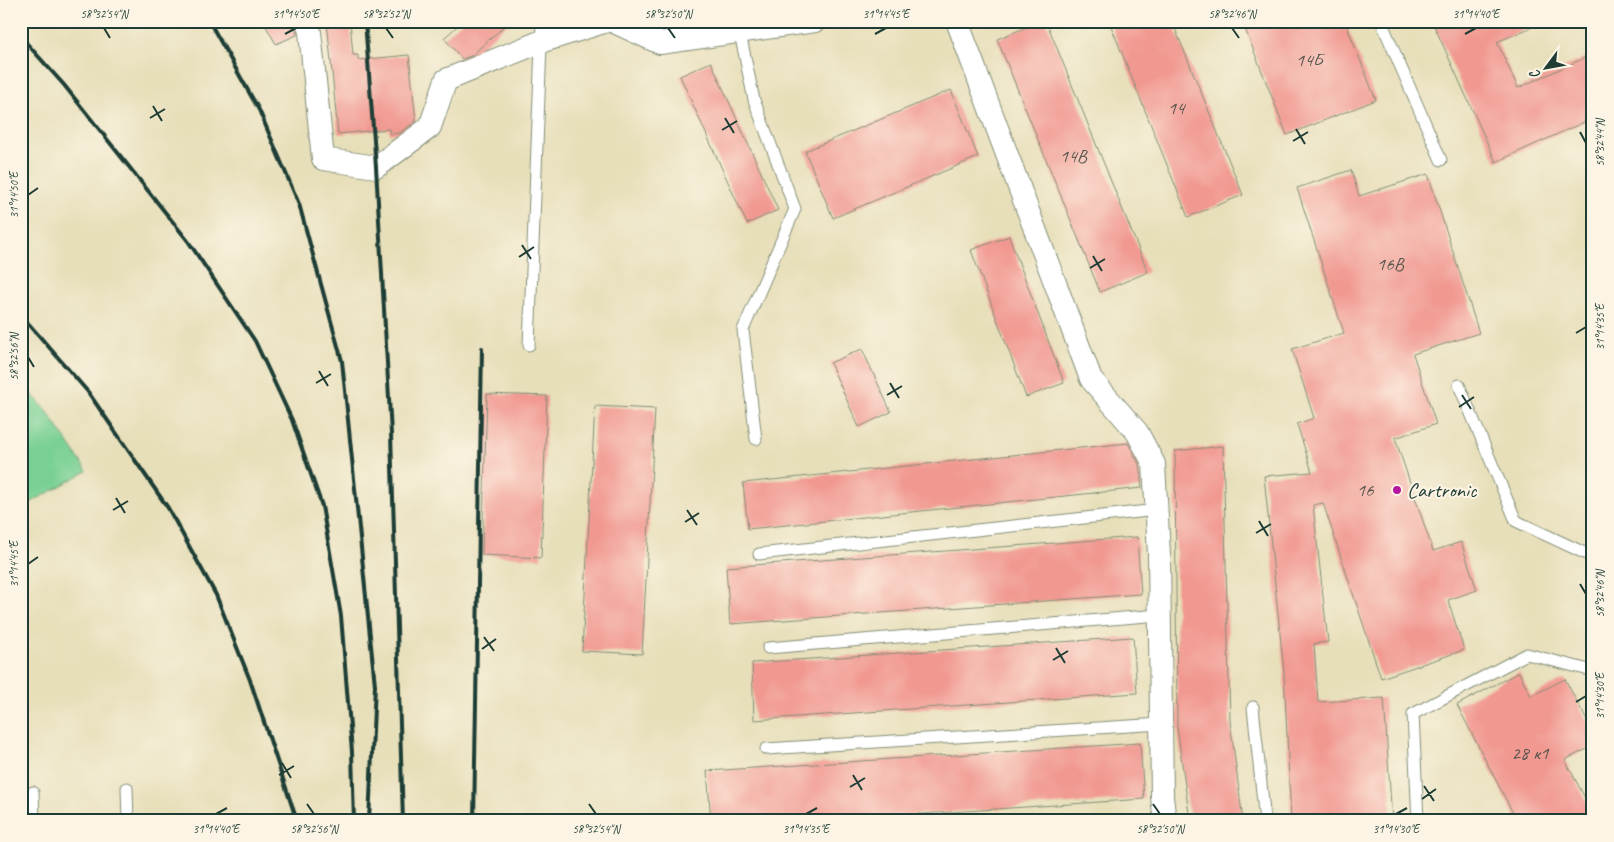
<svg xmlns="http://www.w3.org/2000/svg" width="1614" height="842" viewBox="0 0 1614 842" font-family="Caveat,sans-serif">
  <rect width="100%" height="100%" fill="#fcf5e5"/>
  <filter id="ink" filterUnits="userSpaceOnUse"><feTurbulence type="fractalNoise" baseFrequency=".02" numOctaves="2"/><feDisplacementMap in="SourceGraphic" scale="10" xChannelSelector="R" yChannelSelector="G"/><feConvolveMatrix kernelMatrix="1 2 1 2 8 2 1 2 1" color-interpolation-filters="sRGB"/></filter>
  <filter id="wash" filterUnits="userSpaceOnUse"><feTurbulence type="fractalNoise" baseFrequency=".0096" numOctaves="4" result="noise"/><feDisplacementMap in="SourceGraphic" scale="20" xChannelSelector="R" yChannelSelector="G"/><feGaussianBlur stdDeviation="1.12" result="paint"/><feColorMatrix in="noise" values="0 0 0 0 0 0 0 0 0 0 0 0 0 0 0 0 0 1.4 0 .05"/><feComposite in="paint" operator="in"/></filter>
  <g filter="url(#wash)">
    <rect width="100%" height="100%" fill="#e7dfba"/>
    <path fill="#79d094" stroke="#4c8664" d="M 21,382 L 47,411 L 87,471 L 21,508 Z"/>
    <g id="blocks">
      <g fill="#f19991">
        <path d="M 263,21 L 294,21 L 297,35 L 276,44 Z"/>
        <path d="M 327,21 L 350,21 L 353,55 L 358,55 L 358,60 L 409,55 L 416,121 L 399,133 L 390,134 L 389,129 L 338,134 Z"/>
        <path d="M 463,21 L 510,21 L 471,56 L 462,59 L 444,38 Z"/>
        <path d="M 1042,21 L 1046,21 L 1148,272 L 1100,292 L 997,39 Z"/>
        <path d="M 1109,21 L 1172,21 L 1243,195 L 1188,217 Z"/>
        <path d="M 1242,21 L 1345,21 L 1376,100 L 1287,135 Z"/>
        <path d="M 1432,21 L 1546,21 L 1497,42 L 1518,88 L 1593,54 L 1593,118 L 1496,162 Z"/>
        <path d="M 711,62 L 778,210 L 747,224 L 680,76 Z"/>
        <path d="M 951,90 L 978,157 L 833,218 L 805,151 Z"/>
        <path d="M 1351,170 L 1359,196 L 1428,174 L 1479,333 L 1413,354 L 1436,424 L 1395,438 L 1433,551 L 1461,542 L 1477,590 L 1448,600 L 1464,650 L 1381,678 L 1323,503 L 1313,505 L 1328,642 L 1314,644 L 1318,702 L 1384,698 L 1392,821 L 1291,821 L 1284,673 L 1264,476 L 1312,472 L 1297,424 L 1314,418 L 1292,349 L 1344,333 L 1297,188 Z"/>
        <path d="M 1009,236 L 1064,383 L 1026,397 L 971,250 Z"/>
        <path d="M 862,349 L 891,412 L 859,427 L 830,363 Z"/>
        <path d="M 487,394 L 547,396 L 541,558 L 482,555 Z"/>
        <path d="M 595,406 L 655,409 L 642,654 L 582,651 Z"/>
        <path d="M 1128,443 L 1139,464 L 1142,488 L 748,529 L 743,483 Z"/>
        <path d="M 1223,446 L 1230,721 L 1243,821 L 1190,821 L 1177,727 L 1175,451 Z"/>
        <path d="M 1137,537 L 1141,594 L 730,624 L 726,567 Z"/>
        <path d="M 1133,637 L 1137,693 L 754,720 L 752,663 Z"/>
        <path d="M 1519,672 L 1531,696 L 1565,679 L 1593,732 L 1593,746 L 1565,760 L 1593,813 L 1593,821 L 1517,821 L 1457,705 Z"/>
        <path d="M 1140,743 L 1144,799 L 818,821 L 711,821 L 707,771 Z"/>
      </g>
    </g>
  </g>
  <g filter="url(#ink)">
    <use href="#blocks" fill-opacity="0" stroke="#838e77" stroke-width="1"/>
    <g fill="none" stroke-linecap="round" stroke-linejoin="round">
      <defs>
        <g id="service">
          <path d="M 1381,21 L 1441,160"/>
          <path d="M 740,33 L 754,100 L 795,209 L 743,330 L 756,439"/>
          <path d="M 529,345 L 542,21"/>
          <path d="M 1459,385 L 1516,521 L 1593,557"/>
          <path d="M 759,554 L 1157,510"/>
          <path d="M 768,648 L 1159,615"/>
          <path d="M 1253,707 L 1265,821"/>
          <path d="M 766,749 L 1161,724"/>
          <path d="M 127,788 L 128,821"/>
          <path d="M 33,792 L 34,821"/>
          <path d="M 1418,821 L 1413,714 L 1527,654 L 1593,671"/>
        </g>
        <g id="minor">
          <path d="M 307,21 L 310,32 L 323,159 L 376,167 L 430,127 L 446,80 L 540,42 L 607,21"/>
          <path d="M 612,21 L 660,43 L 815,21"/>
          <path d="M 957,21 L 1091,379 L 1137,432 L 1154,464 L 1159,554 L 1162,797 L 1165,821"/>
        </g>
      </defs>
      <use href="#service" stroke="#838e77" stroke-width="13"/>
      <use href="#minor" stroke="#838e77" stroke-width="24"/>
      <use href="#service" stroke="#fff" stroke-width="11"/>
      <use href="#minor" stroke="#fff" stroke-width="22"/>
      <g stroke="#1f3d34" stroke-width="4">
        <path d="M 209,21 L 259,110 L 299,204 L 342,361 L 375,685 L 369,821"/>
        <path d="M 365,21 L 376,167 L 391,434 L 403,821"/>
        <path d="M 21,37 L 64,85 L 188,241 L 255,341 L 292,420 L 322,506 L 341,616 L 352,752 L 354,821"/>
        <path d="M 21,315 L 88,392 L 168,508 L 216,595 L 250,680 L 297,821"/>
        <path d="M 474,821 L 482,348"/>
      </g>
    </g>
  </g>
  <path fill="none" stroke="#1f3d34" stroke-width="2" d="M 104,28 L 110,38M 386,28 L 393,38M 668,28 L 675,38M 1232,28 L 1239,38M 285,34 L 296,28M 875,34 L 886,28M 1465,34 L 1476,28M 153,106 L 162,121M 150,118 L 165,109M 725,118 L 734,133M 1296,129 L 1305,144M 722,130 L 737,121M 1580,132 L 1586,143M 1293,141 L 1308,132M 28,195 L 38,188M 522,245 L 531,259M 1093,256 L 1102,271M 519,257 L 534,247M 1090,268 L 1105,259M 1576,333 L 1586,327M 28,357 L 34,367M 319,371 L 328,386M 316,383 L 331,374M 890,383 L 899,398M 887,395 L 902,386M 1462,395 L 1471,409M 1459,407 L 1474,397M 116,498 L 125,513M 113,510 L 128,501M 687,510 L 697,525M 1259,521 L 1268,536M 685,522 L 699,513M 1256,533 L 1271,524M 28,564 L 38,557M 1580,584 L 1586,594M 484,637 L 494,651M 1056,648 L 1065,663M 482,649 L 496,639M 1053,660 L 1068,651M 1576,702 L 1586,696M 282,763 L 291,778M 279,775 L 294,766M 853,775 L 862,790M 1424,786 L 1434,801M 850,787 L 865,778M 1422,799 L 1436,789M 307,804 L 314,814M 589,804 L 596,814M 1153,804 L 1160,814M 216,814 L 227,808M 806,814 L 817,808M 1396,814 L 1407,808"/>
  <circle fill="#b5179e" stroke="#fcf5e5" stroke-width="2" cx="1397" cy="490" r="5"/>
  <g text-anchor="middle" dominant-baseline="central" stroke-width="4" stroke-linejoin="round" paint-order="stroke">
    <g font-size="19" fill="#54544b">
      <text x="1309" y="60">14Б</text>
      <text x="1176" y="108">14</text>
      <text x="1073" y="156">14В</text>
      <text x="1390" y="264">16В</text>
      <text x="1365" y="490">16</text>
      <text x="1530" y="753">28 к1</text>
    </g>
    <g font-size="21" fill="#1f3d34" stroke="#fcf5e5" text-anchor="start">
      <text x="1407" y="490">Cartronic</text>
    </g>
  </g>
  <rect width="1614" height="842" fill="none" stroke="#fcf5e5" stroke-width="55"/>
  <g transform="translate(1546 68) rotate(238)" stroke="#fcf5e5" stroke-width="4" paint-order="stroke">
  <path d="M0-4L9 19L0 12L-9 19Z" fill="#1f3d34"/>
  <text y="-8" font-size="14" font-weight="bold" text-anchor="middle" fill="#1f3d34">С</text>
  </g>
  <rect x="28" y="28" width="1558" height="786" fill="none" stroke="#1f3d34" stroke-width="2"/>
  <g font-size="12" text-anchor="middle" fill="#1f3d34">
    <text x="104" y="18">58°32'54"N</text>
    <text x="296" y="18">31°14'50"E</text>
    <text x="386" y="18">58°32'52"N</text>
    <text x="668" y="18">58°32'50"N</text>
    <text x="886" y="18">31°14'45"E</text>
    <text x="1232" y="18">58°32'46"N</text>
    <text x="1476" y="18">31°14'40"E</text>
    <text transform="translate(1600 143) rotate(-90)" y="4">58°32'44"N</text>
    <text transform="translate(14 195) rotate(-90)" y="4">31°14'50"E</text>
    <text transform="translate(1600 327) rotate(-90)" y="4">31°14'35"E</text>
    <text transform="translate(14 357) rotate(-90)" y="4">58°32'56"N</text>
    <text transform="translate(14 564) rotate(-90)" y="4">31°14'45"E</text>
    <text transform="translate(1600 594) rotate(-90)" y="4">58°32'46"N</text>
    <text transform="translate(1600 696) rotate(-90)" y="4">31°14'30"E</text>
    <text x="216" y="833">31°14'40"E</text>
    <text x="314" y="833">58°32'56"N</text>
    <text x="596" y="833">58°32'54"N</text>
    <text x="806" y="833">31°14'35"E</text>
    <text x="1160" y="833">58°32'50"N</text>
    <text x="1396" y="833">31°14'30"E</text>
  </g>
</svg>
